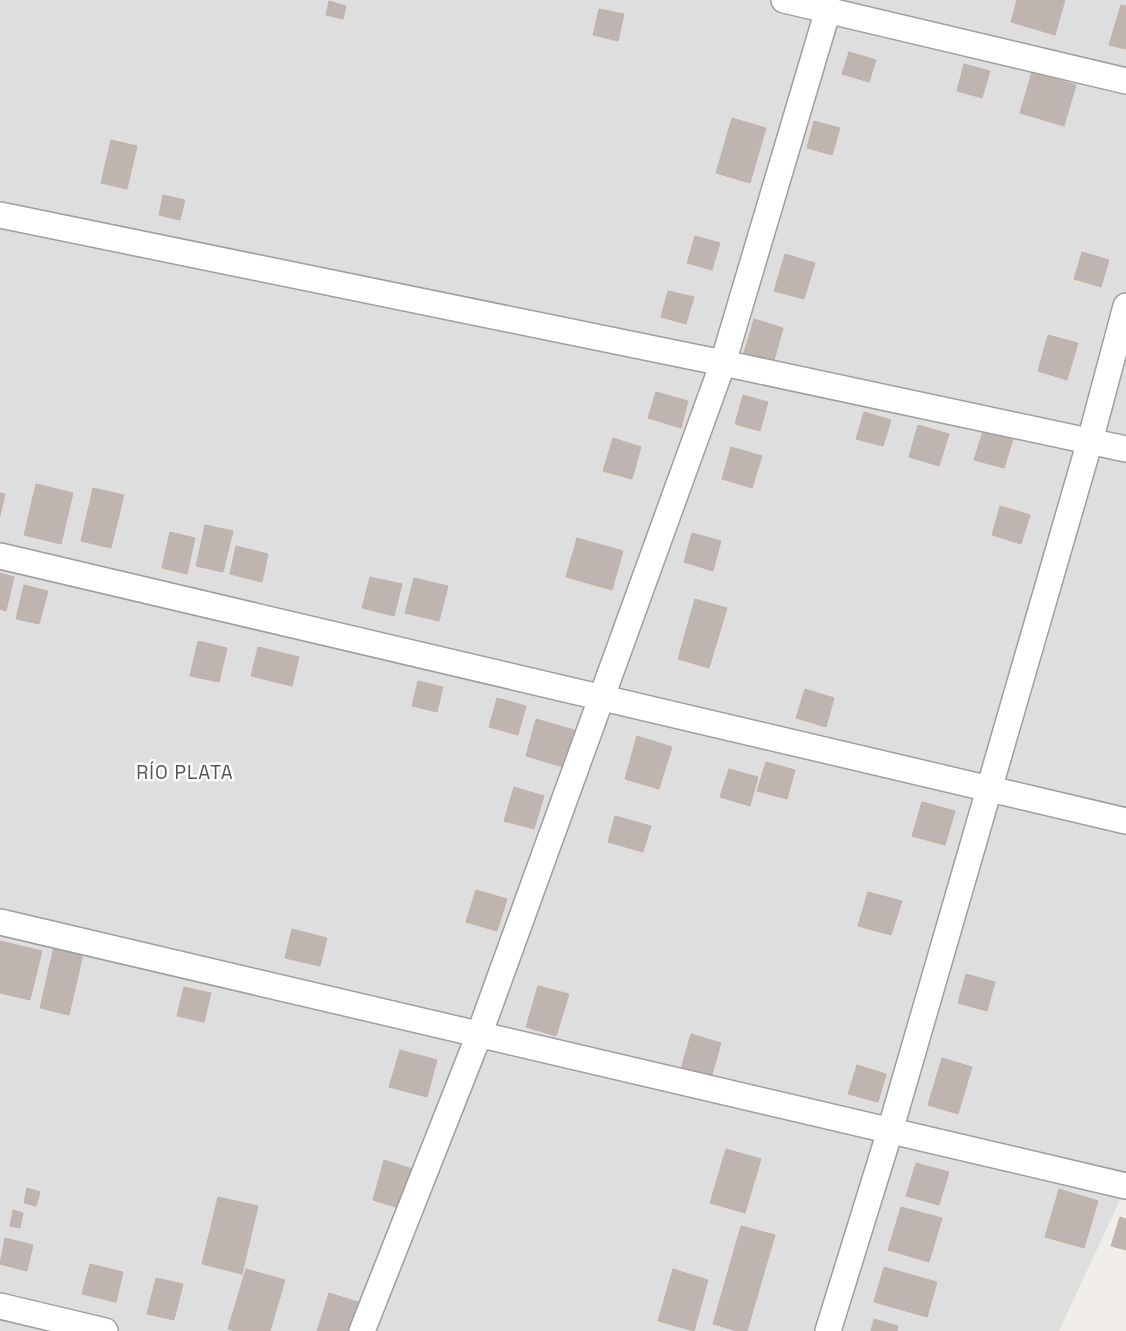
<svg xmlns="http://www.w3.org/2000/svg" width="1126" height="1331" viewBox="0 0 1126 1331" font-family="'Space Grotesk',sans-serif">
  <rect width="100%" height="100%" fill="#f1ede8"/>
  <path fill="#dfdede" d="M 0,0 L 1126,0 L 1126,1187 L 1059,1331 L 0,1331 Z"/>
  <g fill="#beb5b1" stroke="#c2b1ab">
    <path d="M 1017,0 L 1065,0 L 1055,35 L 1011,22 Z"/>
    <path d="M 329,1 L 346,6 L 343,19 L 326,15 Z"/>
    <path d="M 1121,5 L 1126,6 L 1126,49 L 1109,45 Z"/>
    <path d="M 599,9 L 624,14 L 618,41 L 593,35 Z"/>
    <path d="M 849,52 L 876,60 L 869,82 L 842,74 Z"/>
    <path d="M 964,64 L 990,71 L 982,98 L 957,91 Z"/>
    <path d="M 1032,72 L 1076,85 L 1064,126 L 1020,113 Z"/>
    <path d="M 732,118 L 766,128 L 750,183 L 716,173 Z"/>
    <path d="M 814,121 L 840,128 L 832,155 L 807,148 Z"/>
    <path d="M 111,140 L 137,146 L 127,189 L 101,183 Z"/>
    <path d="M 163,195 L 185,200 L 180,220 L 159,215 Z"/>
    <path d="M 695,236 L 720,243 L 712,270 L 687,263 Z"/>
    <path d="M 1082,252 L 1109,260 L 1101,287 L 1074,279 Z"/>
    <path d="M 785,254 L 815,263 L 804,299 L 774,291 Z"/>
    <path d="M 668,291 L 694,297 L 686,324 L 661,317 Z"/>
    <path d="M 754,319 L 783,328 L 773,364 L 743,356 Z"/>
    <path d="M 1048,335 L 1078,343 L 1067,380 L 1038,371 Z"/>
    <path d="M 656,392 L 688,401 L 681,428 L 648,418 Z"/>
    <path d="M 743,395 L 768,402 L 760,431 L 735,424 Z"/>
    <path d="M 864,412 L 891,420 L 883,446 L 856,439 Z"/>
    <path d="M 918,425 L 949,434 L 939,466 L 909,457 Z"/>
    <path d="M 983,431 L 1013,439 L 1004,468 L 974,460 Z"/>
    <path d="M 613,438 L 641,447 L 632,479 L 603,471 Z"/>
    <path d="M 731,447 L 762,456 L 752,488 L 722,479 Z"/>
    <path d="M 36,484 L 73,493 L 61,544 L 24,535 Z"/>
    <path d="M 93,488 L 124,495 L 111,548 L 81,541 Z"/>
    <path d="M 0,493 L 5,494 L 0,516 Z"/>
    <path d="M 1000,506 L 1030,515 L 1021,544 L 992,535 Z"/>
    <path d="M 205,525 L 233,531 L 223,572 L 196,566 Z"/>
    <path d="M 170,532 L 195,538 L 187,574 L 162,568 Z"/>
    <path d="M 692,533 L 721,541 L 713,571 L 684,562 Z"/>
    <path d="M 577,538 L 623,551 L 612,590 L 566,577 Z"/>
    <path d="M 236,546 L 268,554 L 262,582 L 230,574 Z"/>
    <path d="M 0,573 L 14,577 L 6,611 L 0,609 Z"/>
    <path d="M 370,577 L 402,584 L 394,616 L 362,608 Z"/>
    <path d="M 414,578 L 448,586 L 439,621 L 405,613 Z"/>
    <path d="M 24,585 L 48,591 L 39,624 L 16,619 Z"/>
    <path d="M 695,599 L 727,608 L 709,668 L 678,659 Z"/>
    <path d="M 198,641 L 227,648 L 219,682 L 190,676 Z"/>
    <path d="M 258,647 L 299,657 L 292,686 L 251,676 Z"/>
    <path d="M 418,681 L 443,687 L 437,712 L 412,706 Z"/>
    <path d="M 805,689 L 834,698 L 826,727 L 796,718 Z"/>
    <path d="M 497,698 L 526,706 L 518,735 L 489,727 Z"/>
    <path d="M 536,719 L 574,730 L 563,767 L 526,756 Z"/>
    <path d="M 637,736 L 672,747 L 659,789 L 625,779 Z"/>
    <path d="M 766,762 L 795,770 L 787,799 L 757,791 Z"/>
    <path d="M 729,769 L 758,777 L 750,806 L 720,797 Z"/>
    <path d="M 514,787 L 544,796 L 534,829 L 504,821 Z"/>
    <path d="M 922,802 L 955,811 L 945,845 L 912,836 Z"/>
    <path d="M 615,816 L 651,826 L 643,852 L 608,842 Z"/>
    <path d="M 476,890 L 507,899 L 497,931 L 466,922 Z"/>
    <path d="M 868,892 L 902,901 L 891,935 L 858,926 Z"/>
    <path d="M 292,929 L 327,938 L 320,966 L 285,958 Z"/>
    <path d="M 0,941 L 42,951 L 30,1000 L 0,993 Z"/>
    <path d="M 54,947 L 83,954 L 69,1015 L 40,1008 Z"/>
    <path d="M 966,974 L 995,982 L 987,1011 L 958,1003 Z"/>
    <path d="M 538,986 L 569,994 L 556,1036 L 526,1027 Z"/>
    <path d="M 184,987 L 211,993 L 204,1022 L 177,1016 Z"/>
    <path d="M 691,1034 L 721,1043 L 709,1085 L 679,1076 Z"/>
    <path d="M 400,1050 L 437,1060 L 427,1097 L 389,1087 Z"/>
    <path d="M 942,1058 L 972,1067 L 958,1114 L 928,1105 Z"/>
    <path d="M 857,1065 L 886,1074 L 878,1102 L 848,1094 Z"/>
    <path d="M 726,1149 L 761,1159 L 745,1213 L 710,1203 Z"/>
    <path d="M 384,1160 L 416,1170 L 405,1210 L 373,1200 Z"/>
    <path d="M 916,1163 L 949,1172 L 939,1205 L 906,1196 Z"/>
    <path d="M 27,1188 L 40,1192 L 36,1206 L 24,1203 Z"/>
    <path d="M 1059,1189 L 1098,1201 L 1084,1248 L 1045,1237 Z"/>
    <path d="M 218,1197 L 258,1206 L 242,1274 L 202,1264 Z"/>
    <path d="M 901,1207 L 942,1218 L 929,1262 L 888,1250 Z"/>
    <path d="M 13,1210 L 23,1213 L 20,1228 L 10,1226 Z"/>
    <path d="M 1120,1217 L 1126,1219 L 1126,1250 L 1111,1246 Z"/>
    <path d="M 741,1226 L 775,1235 L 747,1331 L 737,1331 L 713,1324 Z"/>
    <path d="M 5,1238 L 33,1245 L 27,1271 L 0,1264 Z"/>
    <path d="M 90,1264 L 123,1272 L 116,1302 L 82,1294 Z"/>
    <path d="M 884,1267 L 937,1282 L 927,1317 L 874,1302 Z"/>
    <path d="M 246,1269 L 285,1280 L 270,1331 L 235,1331 L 228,1329 Z"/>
    <path d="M 673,1269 L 708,1280 L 694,1331 L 658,1321 Z"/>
    <path d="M 156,1278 L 183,1284 L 174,1320 L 147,1314 Z"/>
    <path d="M 329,1293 L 358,1302 L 349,1331 L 317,1331 Z"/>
    <path d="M 874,1319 L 898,1326 L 897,1331 L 871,1331 Z"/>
  </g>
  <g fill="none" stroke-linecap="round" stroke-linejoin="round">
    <defs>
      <g id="minor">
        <path d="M 784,0 L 1126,81"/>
        <path d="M 0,215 L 723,363 L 1126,449"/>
        <path d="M 0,556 L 1126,821"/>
        <path d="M 0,922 L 1126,1186"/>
        <path d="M 0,1306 L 105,1331"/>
        <path d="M 362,1331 L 479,1035 L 723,363 L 828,10"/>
        <path d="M 828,1331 L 890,1131 L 1090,441 L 1126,306"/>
      </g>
    </defs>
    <use href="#minor" stroke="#9e9e9e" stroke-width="28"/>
    <use href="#minor" stroke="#fff" stroke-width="25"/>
  </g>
  <g text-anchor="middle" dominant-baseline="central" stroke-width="5" stroke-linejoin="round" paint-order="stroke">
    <g font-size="19" letter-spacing="1" fill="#545454" stroke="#fff">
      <text x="185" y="772">RÍO PLATA</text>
    </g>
  </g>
</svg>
